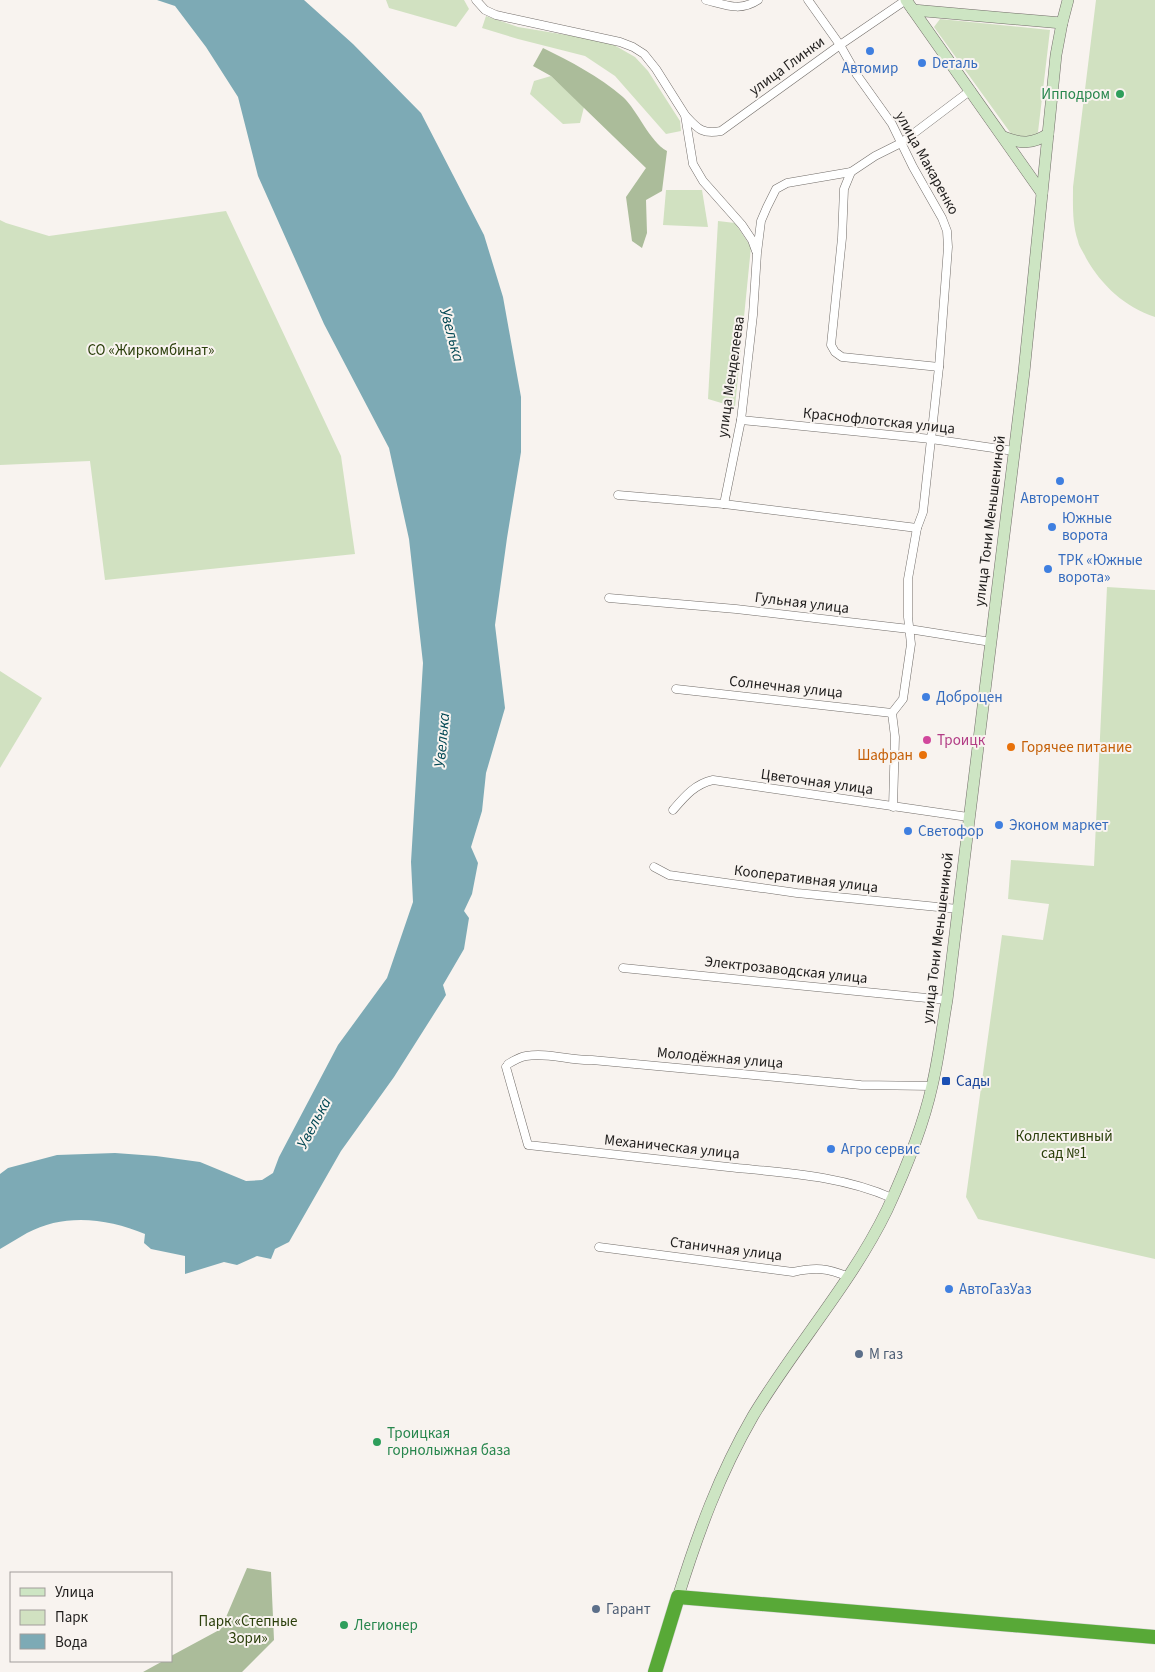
<svg xmlns="http://www.w3.org/2000/svg" width="1155" height="1672" viewBox="0 0 1155 1672" font-family="'Source Sans 3',sans-serif">
  <rect width="100%" height="100%" fill="#f8f3ef"/>
  <g fill="#d1e1c1">
    <path d="M 386,0 L 464,0 L 469,9 L 456,27 L 389,8 Z"/>
    <path d="M 1096,0 L 1155,0 L 1155,317 C 1125,307 1102,286 1086,258 C 1084,253 1079,247 1078,241 C 1072,223 1073,206 1073,187 Z"/>
    <path d="M 486,16 L 518,27 L 597,40 L 614,45 L 635,57 L 648,71 L 680,121 L 681,131 L 666,134 L 615,76 L 585,56 L 518,39 L 482,28 Z"/>
    <path d="M 940,19 L 1050,30 L 1038,132 C 1033,141 1021,136 1012,135 L 934,27 Z"/>
    <path d="M 551,76 L 584,107 L 580,123 L 563,124 L 530,94 L 534,81 Z"/>
    <path d="M 666,190 L 702,190 L 708,227 L 663,225 Z"/>
    <path d="M 226,211 L 341,456 L 355,554 L 105,580 L 90,461 L 0,465 L 0,220 L 6,223 L 49,236 Z"/>
    <path d="M 718,221 L 735,223 L 751,247 L 735,407 L 708,399 Z"/>
    <path d="M 1107,587 L 1155,590 L 1155,1259 L 978,1219 L 966,1197 L 1002,935 L 1043,940 L 1049,904 L 1008,899 L 1011,860 L 1094,866 Z"/>
    <path d="M 0,671 L 42,698 L 0,768 Z"/>
  </g>
  <g fill="#abbc9a">
    <path d="M 543,48 C 571,62 599,76 623,97 C 638,111 649,141 667,151 L 662,191 L 646,200 L 647,233 L 642,248 L 632,241 L 626,197 L 646,168 L 551,76 L 533,66 Z"/>
    <path d="M 247,1568 L 271,1572 L 274,1640 L 242,1672 L 143,1672 L 163,1661 L 171,1661 L 171,1656 L 221,1629 Z"/>
  </g>
  <path fill="#7daab5" d="M 157,0 L 304,0 L 353,44 L 421,113 L 484,235 L 503,297 L 521,397 L 521,452 L 507,538 L 495,625 L 505,708 L 486,773 L 482,811 L 471,847 L 478,863 L 472,894 L 464,911 L 469,918 L 464,949 L 443,985 L 446,995 L 394,1077 L 341,1151 L 289,1242 L 275,1249 L 271,1259 L 257,1256 L 237,1265 L 224,1262 L 185,1274 L 185,1256 L 151,1249 L 144,1243 L 145,1234 C 107,1218 64,1213 27,1233 C 18,1238 9,1244 0,1249 L 0,1174 L 8,1168 L 57,1155 L 115,1153 L 156,1156 L 200,1162 L 246,1181 L 262,1180 L 273,1173 L 279,1157 L 338,1045 L 387,978 L 413,902 L 411,862 L 423,663 L 409,539 L 389,448 L 324,324 L 258,176 L 238,97 L 206,47 L 175,6 Z"/>
  <g fill="none" stroke-linecap="round" stroke-linejoin="round">
    <defs>
      <g id="street">
        <path d="M 476,0 L 485,10 L 496,15 L 620,42 L 633,47 L 644,54 L 656,69 L 685,115 L 693,164 L 703,181 L 742,225 L 752,240 L 756,251"/>
        <path d="M 706,0 C 726,5 740,12 758,0"/>
        <path d="M 808,0 L 840,45 L 857,75 L 892,124 L 913,167 L 942,218 L 947,231 L 948,247 L 939,367 L 923,512 L 917,528 L 908,579 L 908,617 L 911,644 L 903,699 L 892,713 L 895,737 L 893,807"/>
        <path d="M 685,115 C 697,128 702,135 721,131 L 840,45 L 906,0"/>
        <path d="M 851,172 L 844,189 L 842,238 L 831,345 L 835,352 L 842,357 L 939,367"/>
        <path d="M 741,420 L 931,439 L 1014,451"/>
        <path d="M 618,495 L 724,504 L 917,528"/>
        <path d="M 724,504 L 741,420 L 753,315 L 757,253 L 761,221 L 767,207 L 776,189 L 787,183 L 851,172 L 875,156 L 901,143 L 971,90"/>
        <path d="M 609,598 L 736,609 L 909,629 L 991,642"/>
        <path d="M 676,689 L 892,713"/>
        <path d="M 673,810 C 685,796 695,784 713,780 L 968,817"/>
        <path d="M 654,867 L 669,875 L 797,893 L 958,909"/>
        <path d="M 623,968 L 947,1000"/>
        <path d="M 508,1064 C 513,1061 520,1057 526,1056 C 548,1052 570,1061 592,1060 L 861,1085 L 932,1086"/>
        <path d="M 506,1067 L 528,1145 C 595,1153 662,1160 728,1167 C 784,1173 840,1175 892,1198"/>
        <path d="M 599,1247 L 793,1272 C 816,1267 827,1268 849,1277"/>
      </g>
      <g id="secondary">
        <path d="M 906,0 L 1042,193"/>
        <path d="M 913,10 L 1062,23"/>
        <path d="M 1004,137 C 1021,144 1033,144 1048,134"/>
        <path d="M 678,1597 C 698,1533 719,1475 753,1416 C 795,1346 851,1284 887,1210 C 905,1171 923,1127 932,1086 C 939,1057 942,1028 947,1000 L 1024,372 L 1056,55 L 1062,23 L 1068,0"/>
      </g>
      <path id="highway" d="M 655,1672 L 678,1597 L 1155,1637"/>
    </defs>
    <use href="#street" stroke="#726d69" stroke-width="9"/>
    <use href="#secondary" stroke="#726d69" stroke-width="12"/>
    <use href="#highway" stroke="#d2d2d2" stroke-width="15"/>
    <use href="#street" stroke="#fff" stroke-width="8"/>
    <use href="#secondary" stroke="#cde5c3" stroke-width="11"/>
    <use href="#highway" stroke="#58a937" stroke-width="14"/>
  </g>
  <g fill="#3f7fe0" stroke="#f8f3ef" stroke-width="2">
    <circle cx="870" cy="51" r="5"/>
    <circle cx="922" cy="63" r="5"/>
    <circle cx="1060" cy="481" r="5"/>
    <circle cx="1052" cy="527" r="5"/>
    <circle cx="1048" cy="569" r="5"/>
    <circle cx="926" cy="697" r="5"/>
    <circle cx="999" cy="825" r="5"/>
    <circle cx="908" cy="831" r="5"/>
    <circle cx="831" cy="1149" r="5"/>
    <circle cx="949" cy="1289" r="5"/>
  </g>
  <g fill="#2e9e5b" stroke="#f8f3ef" stroke-width="2">
    <circle cx="1120" cy="94" r="5"/>
    <circle cx="377" cy="1442" r="5"/>
    <circle cx="344" cy="1625" r="5"/>
  </g>
  <circle fill="#d1479c" stroke="#f8f3ef" stroke-width="2" cx="927" cy="740" r="5"/>
  <g fill="#e8710a" stroke="#f8f3ef" stroke-width="2">
    <circle cx="1011" cy="747" r="5"/>
    <circle cx="923" cy="755" r="5"/>
  </g>
  <rect fill="#1a4fb4" stroke="#f8f3ef" stroke-width="2" x="941" y="1076" width="10" height="10" rx="2.5"/>
  <g fill="#5c6f8a" stroke="#f8f3ef" stroke-width="2">
    <circle cx="859" cy="1354" r="5"/>
    <circle cx="596" cy="1609" r="5"/>
  </g>
  <g text-anchor="middle" dominant-baseline="central" stroke-width="4" stroke-linejoin="round" paint-order="stroke">
    <g font-size="15" fill="#366cbe" stroke="#f8f3ef" text-anchor="start">
      <text x="932" y="63">Dеталь</text>
      <text x="870" y="68" text-anchor="middle">Автомир</text>
      <text x="1060" y="498" text-anchor="middle">Авторемонт</text>
      <text x="1062" y="518">Южные<tspan x="1062" dy="17">ворота</tspan></text>
      <text x="1058" y="560">ТРК «Южные<tspan x="1058" dy="17">ворота»</tspan></text>
      <text x="936" y="697">Доброцен</text>
      <text x="1009" y="825">Эконом маркет</text>
      <text x="918" y="831">Светофор</text>
      <text x="841" y="1149">Агро сервис</text>
      <text x="959" y="1289">АвтоГазУаз</text>
    </g>
    <g font-size="15" fill="#1f1d1c" stroke="#f8f3ef">
      <text transform="translate(787 66) rotate(-36)">улица Глинки</text>
      <text transform="translate(927 163) rotate(61)">улица Макаренко</text>
      <text transform="translate(731 377) rotate(-82)">улица Менделеева</text>
      <text transform="translate(879 421) rotate(6)">Краснофлотская улица</text>
      <text transform="translate(990 521) rotate(-83)">улица Тони Меньшениной</text>
      <text transform="translate(802 603) rotate(7)">Гульная улица</text>
      <text transform="translate(786 687) rotate(6)">Солнечная улица</text>
      <text transform="translate(817 782) rotate(8)">Цветочная улица</text>
      <text transform="translate(806 879) rotate(7)">Кооперативная улица</text>
      <text transform="translate(938 938) rotate(-83)">улица Тони Меньшениной</text>
      <text transform="translate(786 970) rotate(6)">Электрозаводская улица</text>
      <text transform="translate(720 1058) rotate(5)">Молодёжная улица</text>
      <text transform="translate(672 1147) rotate(6)">Механическая улица</text>
      <text transform="translate(726 1249) rotate(7)">Станичная улица</text>
    </g>
    <g font-size="15" fill="#27864d" stroke="#f8f3ef" text-anchor="start">
      <text x="1110" y="94" text-anchor="end">Ипподром</text>
      <text x="387" y="1433">Троицкая<tspan x="387" dy="17">горнолыжная база</tspan></text>
      <text x="354" y="1625">Легионер</text>
    </g>
    <g font-size="15" fill="#2b3f0b" stroke="#f8f3ef">
      <text x="151" y="350">СО «Жиркомбинат»</text>
      <text x="1064" y="1136">Коллективный<tspan x="1064" dy="17">сад №1</tspan></text>
      <text x="248" y="1621">Парк «Степные<tspan x="248" dy="17">Зори»</tspan></text>
    </g>
    <g font-size="15" fill="#b23c85" stroke="#f8f3ef" text-anchor="start">
      <text x="937" y="740">Троицк</text>
    </g>
    <g font-size="15" fill="#c56008" stroke="#f8f3ef" text-anchor="start">
      <text x="1021" y="747">Горячее питание</text>
      <text x="913" y="755" text-anchor="end">Шафран</text>
    </g>
    <g font-size="15" fill="#164399" stroke="#f8f3ef" text-anchor="start">
      <text x="956" y="1081">Сады</text>
    </g>
    <g font-size="15" fill="#4e5e75" stroke="#f8f3ef" text-anchor="start">
      <text x="869" y="1354">М газ</text>
      <text x="606" y="1609">Гарант</text>
    </g>
    <g font-size="16" font-style="italic" fill="#004753" stroke="#f8f3ef">
      <text transform="translate(452 335) rotate(75)">Увелька</text>
      <text transform="translate(442 740) rotate(-85)">Увелька</text>
      <text transform="translate(314 1123) rotate(-62)">Увелька</text>
    </g>
  </g>
  <rect x="10" y="1572" width="162" height="90" fill="#f8f3ef" stroke="#a19d9b"/>
  <rect x="20" y="1588" width="25" height="8" fill="#cde5c3" stroke="#a19d9b"/>
  <text x="55" y="1597" font-size="15" fill="#1f1d1c">Улица</text>
  <rect x="20" y="1610" width="25" height="15" fill="#d1e1c1" stroke="#a19d9b"/>
  <text x="55" y="1622" font-size="15" fill="#1f1d1c">Парк</text>
  <rect x="20" y="1634" width="25" height="15" fill="#7daab5" stroke="#a19d9b"/>
  <text x="55" y="1647" font-size="15" fill="#1f1d1c">Вода</text>
</svg>
